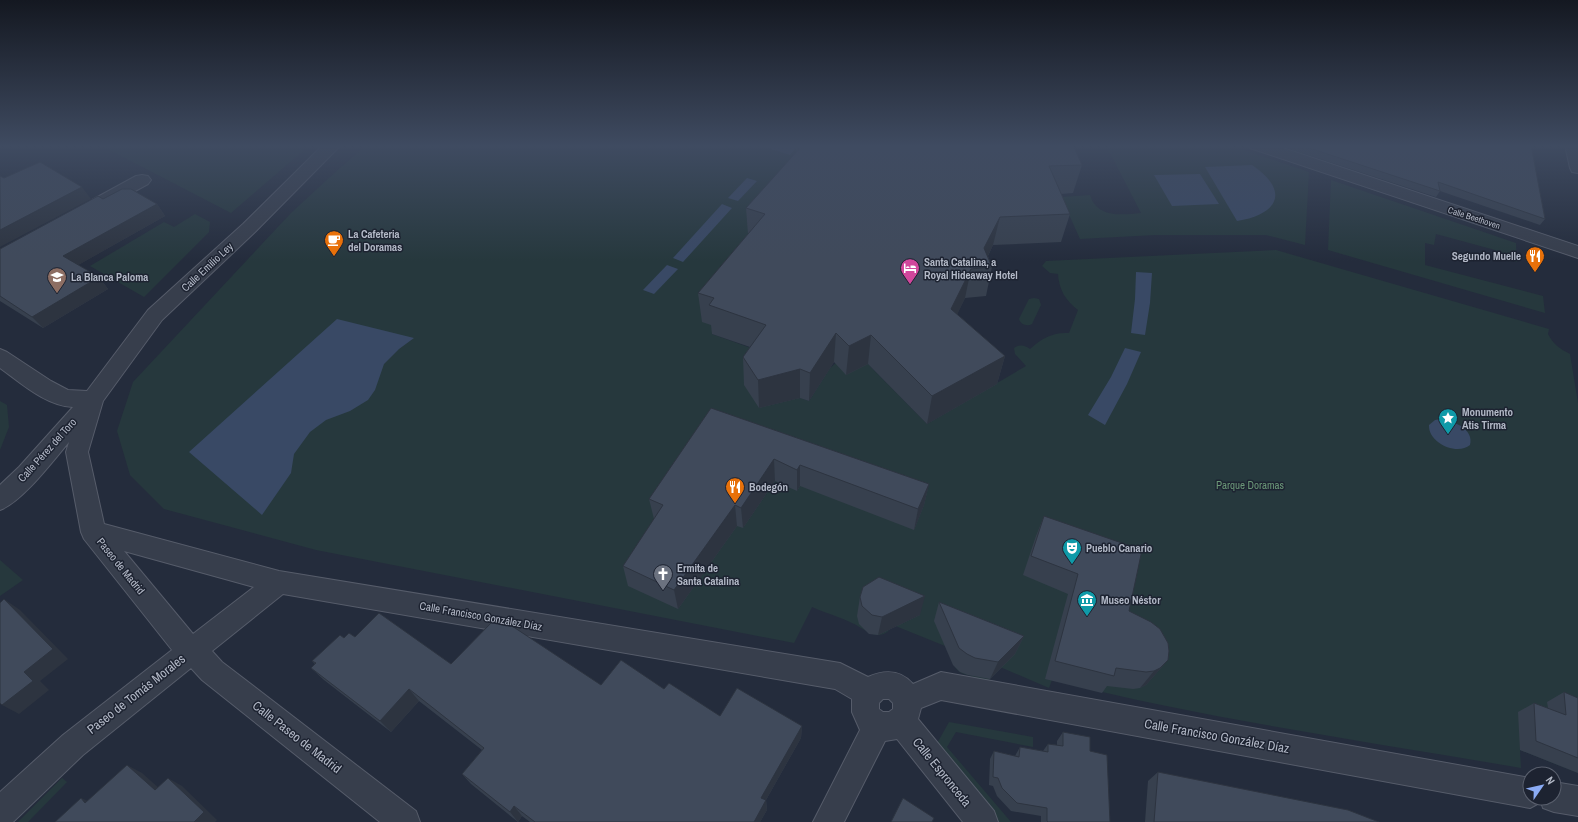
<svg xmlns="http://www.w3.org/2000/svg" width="1578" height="822" viewBox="0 0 1578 822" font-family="'Archivo Narrow',sans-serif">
  <rect width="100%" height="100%" fill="#242c3c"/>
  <g fill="#26383d">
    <path d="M 100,145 L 305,145 L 304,150 L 231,213 Z"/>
    <path d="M 367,145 L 822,145 L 752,232 L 717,327 L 712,334 L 781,359 L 793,395 L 809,401 L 830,368 L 836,363 L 868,364 L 927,424 L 1026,366 L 1015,354 L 1014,348 C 1019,344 1025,345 1030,349 C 1042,338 1053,332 1069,333 L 1078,310 C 1066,301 1059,290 1058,274 L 1050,273 L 1042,266 L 1046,261 L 1276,250 L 1549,329 L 1548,334 C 1553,344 1560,349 1570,354 L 1578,403 L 1578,773 L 1520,750 L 1521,768 C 1365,741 1206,719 1052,680 L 1049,688 L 991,663 L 989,681 L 974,679 L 972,676 C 953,673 953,664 950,648 L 893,625 C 890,630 885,635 878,635 C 871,635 867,631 861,628 C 848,619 827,614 812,607 L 794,643 L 316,550 L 164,509 L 130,475 L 117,431 L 133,382 L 291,213 L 341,167 Z"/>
    <path d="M 1106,145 L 1229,145 L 1309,172 L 1305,245 L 1266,235 L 1155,235 L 1080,239 L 1061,197 L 1090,195 C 1097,218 1121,215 1141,213 Z"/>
    <path d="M 1331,180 L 1516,243 L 1517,262 L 1496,256 L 1495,250 L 1436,234 L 1434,245 L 1425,243 L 1425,265 L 1543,296 L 1545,313 L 1328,250 Z"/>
    <path d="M 195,214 L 210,222 L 209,232 L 144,297 L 90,266 L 164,222 L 174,227 Z"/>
    <path d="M 1034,298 L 1039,299 L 1041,305 L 1032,324 C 1027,327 1020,324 1019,319 L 1029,299 Z"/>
    <path d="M 0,401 L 7,405 L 9,427 L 0,450 Z"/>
    <path d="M 0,560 L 23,580 L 0,596 Z"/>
    <path d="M 949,722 L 1033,737 L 1033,747 L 956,732 L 947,747 L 1011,822 L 998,822 L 935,747 Z"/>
    <path d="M 62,778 L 67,782 L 28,822 L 18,822 Z"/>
  </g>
  <g fill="#394965">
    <path d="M 759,145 L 798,145 L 790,155 Z"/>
    <path d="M 1252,165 C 1290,191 1279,214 1237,221 L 1205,167 Z"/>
    <path d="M 1200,174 L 1219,204 L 1172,206 L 1154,175 Z"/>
    <path d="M 747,178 L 757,181 L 738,201 L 728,198 Z"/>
    <path d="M 722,204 L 732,208 L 683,262 L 673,258 Z"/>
    <path d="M 667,265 L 678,269 L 654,294 L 643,290 Z"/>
    <path d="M 1136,272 L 1152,273 L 1150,303 L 1145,335 L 1131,333 L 1135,299 Z"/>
    <path d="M 337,319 L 414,338 L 399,349 L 384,364 L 375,390 L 368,400 L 350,411 L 326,420 L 310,432 L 294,454 L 291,473 L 262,515 L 189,452 Z"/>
    <path d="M 1125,348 L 1141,352 L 1127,384 L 1105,425 L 1088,415 L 1111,377 Z"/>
    <path d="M 1441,419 C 1454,421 1474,429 1470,445 C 1457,456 1428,443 1429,425 L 1435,420 Z"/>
  </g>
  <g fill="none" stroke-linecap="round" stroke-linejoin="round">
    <defs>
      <g id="minor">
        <path d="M 323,145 L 341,145 L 255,232 L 162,320 L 103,401 L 88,452 L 104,524 L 279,571 L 840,663 L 868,677 C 884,670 900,669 913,684 L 941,672 L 1530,778 L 1530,798 L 1554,798 L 1554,782 L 1578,786 L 1578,816 L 1554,812 L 1543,808 L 1541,802 L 1530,808 L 941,700 L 921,708 L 918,719 L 994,811 L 998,822 L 963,822 L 897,739 L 885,741 L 844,822 L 813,822 L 860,730 L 852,712 L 852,699 L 835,689 L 283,594 L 212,651 L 222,662 L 416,811 L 420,822 L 380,822 L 202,680 L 191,668 L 83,755 L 13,822 L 0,822 L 0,792 L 63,735 L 172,650 L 84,539 L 81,532 L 66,452 L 69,442 C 53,461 22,502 0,510 L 0,485 L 19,467 L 73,407 C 46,406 21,383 0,368 L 0,349 L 7,352 L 51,381 L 68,390 L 87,391 L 148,310 L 243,224 ZM 124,551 L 254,587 L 193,634 ZM 883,699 L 889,699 L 893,703 L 893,709 L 889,712 L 883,712 L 879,709 L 879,703 Z"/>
        <path d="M 1248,145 L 1274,145 L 1578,246 L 1578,258 L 1250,148 Z"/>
        <path d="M 1565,145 L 1578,145 L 1578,173 L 1572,172 L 1570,168 Z"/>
        <path d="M 142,175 L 148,176 L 151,180 L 148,184 L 104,208 L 98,209 L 92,208 L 89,204 L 92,200 L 136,176 Z"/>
      </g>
    </defs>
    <use href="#minor" stroke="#565c6a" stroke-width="2"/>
    <use href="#minor" fill="#373e4c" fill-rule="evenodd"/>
  </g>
  <g fill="#37404e">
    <path d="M 1278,145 L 1531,145 L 1545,219 L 1540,225 L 1440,191 L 1436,197 Z"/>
    <path d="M 796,147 L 1082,165 L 1073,193 L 1061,194 L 1070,214 L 1061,242 L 993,245 L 988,256 L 992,267 L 986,296 L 965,298 L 957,314 L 1005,356 L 997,384 L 927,424 L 868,364 L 846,375 L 834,362 L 809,401 L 800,398 L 759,408 L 744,385 L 743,357 L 750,347 L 712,334 L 711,325 L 702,322 L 698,293 L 748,234 L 746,208 L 796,153 Z"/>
    <path d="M 103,199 L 157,204 L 165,216 L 78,265 L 99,277 L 108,289 L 43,328 L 0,301 L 0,249 Z"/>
    <path d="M 711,408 L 929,484 L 924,505 L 914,530 L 800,486 L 797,491 L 775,481 L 743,528 L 737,526 L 678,609 L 628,586 L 623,566 L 654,519 L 649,499 Z"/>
    <path d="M 1044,516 L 1129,611 L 1168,660 L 1146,685 L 1140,688 L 1133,689 L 1107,686 L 1102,693 L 1045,679 L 1068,594 L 1023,575 L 1036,536 Z"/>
    <path d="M 860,597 L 920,615 L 878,635 L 869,634 L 859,624 L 857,616 Z"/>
    <path d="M 939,602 L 1024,636 L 1015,654 L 990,679 L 968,675 L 960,672 L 953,665 L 934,621 Z"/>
    <path d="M 355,637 L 451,664 L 601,685 L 664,689 L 720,716 L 802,726 L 801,738 L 766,800 L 767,810 L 760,822 L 530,822 L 522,816 L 518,822 L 471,784 L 462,774 L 482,750 L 419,701 L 391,732 L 324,680 L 311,668 L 315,664 L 312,661 L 344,638 Z"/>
    <path d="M 1564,692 L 1578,698 L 1578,773 L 1520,750 L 1518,712 L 1534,703 L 1548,708 L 1547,702 Z"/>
    <path d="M 1063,732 L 1090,751 L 1110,822 L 1041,822 L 1041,816 L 1011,811 L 997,796 L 993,786 L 989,785 L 990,759 L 994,751 L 1015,756 L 1020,747 L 1043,751 L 1048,744 L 1057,745 L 1057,741 Z"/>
    <path d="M 1158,772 L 1379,822 L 1145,822 L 1148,781 Z"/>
  </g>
  <g fill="#2d3440">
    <path d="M 82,187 L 91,199 L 0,247 L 0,230 Z"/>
    <path d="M 157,204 L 165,216 L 73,268 L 63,256 Z"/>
    <path d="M 1000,217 L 993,245 L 982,268 L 984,248 Z"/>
    <path d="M 971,269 L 965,298 L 946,338 L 951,309 Z"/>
    <path d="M 99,277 L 108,289 L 43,328 L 32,317 Z"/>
    <path d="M 836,333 L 834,362 L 809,401 L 810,373 Z"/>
    <path d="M 871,335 L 868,364 L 846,375 L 849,346 Z"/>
    <path d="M 1005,356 L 997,384 L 927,424 L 932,396 Z"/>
    <path d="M 800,369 L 800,398 L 759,408 L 758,380 Z"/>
    <path d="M 774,459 L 775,481 L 743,528 L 741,508 Z"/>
    <path d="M 800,465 L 800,486 L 797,491 L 797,470 Z"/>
    <path d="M 929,484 L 924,505 L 914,530 L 918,509 Z"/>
    <path d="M 735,505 L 737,526 L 678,609 L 674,590 Z"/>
    <path d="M 925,596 L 920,615 L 878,635 L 882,617 Z"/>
    <path d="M 4,599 L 20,610 L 68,659 L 40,681 L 49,690 L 19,714 L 2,705 Z"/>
    <path d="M 1024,636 L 1015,654 L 990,679 L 998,662 Z"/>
    <path d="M 1168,660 L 1146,685 L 1140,688 L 1154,671 Z"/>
    <path d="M 409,689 L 419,701 L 391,732 L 380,721 Z"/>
    <path d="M 802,726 L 801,738 L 762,807 L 761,798 Z"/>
    <path d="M 127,765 L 142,773 L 170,798 L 155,790 Z"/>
    <path d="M 168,778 L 182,786 L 217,820 L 215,822 L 194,822 Z"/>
    <path d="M 81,798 L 97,805 L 85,803 Z"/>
    <path d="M 766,800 L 767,810 L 760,822 L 754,822 Z"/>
    <path d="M 514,806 L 522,816 L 518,822 L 510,812 Z"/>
  </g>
  <g fill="#404a5b" stroke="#2d3440">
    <path d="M 798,145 L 1073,145 L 1082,165 L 1049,166 L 1070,214 L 1000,217 L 984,248 L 992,267 L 971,269 L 951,309 L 1005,356 L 932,396 L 871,335 L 849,346 L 836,333 L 810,373 L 800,369 L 758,380 L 743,357 L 766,325 L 709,305 L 714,298 L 698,293 L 765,214 L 746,208 L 800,148 L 796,147 Z"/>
    <path d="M 1300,145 L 1531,145 L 1545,219 L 1438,182 L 1440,191 Z"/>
    <path d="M 40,162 L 82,187 L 0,230 L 0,176 L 4,178 Z"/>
    <path d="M 122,189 L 131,189 L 157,204 L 63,256 L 99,277 L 32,317 L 0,296 L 0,249 L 98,196 L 103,199 Z"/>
    <path d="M 711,408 L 929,484 L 918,509 L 800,465 L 797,470 L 774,459 L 741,508 L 735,505 L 674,590 L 623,566 L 663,505 L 649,499 Z"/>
    <path d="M 1044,516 L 1142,550 L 1129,611 L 1151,622 L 1160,629 L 1168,643 L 1169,651 L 1168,660 L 1160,668 L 1154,671 L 1146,672 L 1116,668 L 1114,676 L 1055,661 L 1078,574 L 1031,556 Z"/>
    <path d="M 879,577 L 925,596 L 882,617 L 872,615 L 862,606 L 860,597 L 863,587 Z"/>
    <path d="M 4,599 L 53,649 L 24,672 L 33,681 L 2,705 L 0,703 L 0,603 Z"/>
    <path d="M 939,602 L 1024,636 L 998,662 L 975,658 L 967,654 L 959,648 Z"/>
    <path d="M 379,613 L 451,664 L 492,622 L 512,626 L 601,685 L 621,660 L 664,689 L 669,683 L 720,716 L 737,688 L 802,726 L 761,798 L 766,800 L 754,822 L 535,822 L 514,806 L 510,812 L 462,774 L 484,748 L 409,689 L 380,721 L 311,668 L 316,663 L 312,661 L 340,635 L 344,638 L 349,633 L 355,637 Z"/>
    <path d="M 1564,692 L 1578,698 L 1578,758 L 1536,741 L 1534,703 L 1566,715 Z"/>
    <path d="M 1063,732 L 1090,737 L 1090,751 L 1107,755 L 1110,822 L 1048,822 L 1047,821 L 1047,808 L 1017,803 L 1002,788 L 998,778 L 993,777 L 994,751 L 1019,757 L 1020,747 L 1048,752 L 1048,744 L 1063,746 Z"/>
    <path d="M 127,765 L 155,790 L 168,778 L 204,812 L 194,822 L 55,822 L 81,798 L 85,803 Z"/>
    <path d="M 1158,772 L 1348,810 L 1379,822 L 1154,822 Z"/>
    <path d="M 903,798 L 934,818 L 932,822 L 891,822 Z"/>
  </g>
  <linearGradient id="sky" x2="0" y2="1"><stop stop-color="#141821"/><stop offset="0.56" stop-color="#3f4b61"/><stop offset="1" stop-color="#3f4b61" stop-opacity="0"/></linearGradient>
  <rect width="1578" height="261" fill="url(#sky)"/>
  <defs>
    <symbol id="cafe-pin" viewBox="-11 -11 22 30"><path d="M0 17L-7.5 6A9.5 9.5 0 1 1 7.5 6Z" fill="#e8710a" stroke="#1d2331"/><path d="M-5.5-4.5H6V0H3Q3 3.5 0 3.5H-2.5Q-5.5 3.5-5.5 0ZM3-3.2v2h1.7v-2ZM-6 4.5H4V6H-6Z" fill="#fff"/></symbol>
    <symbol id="restaurant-pin" viewBox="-11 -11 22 30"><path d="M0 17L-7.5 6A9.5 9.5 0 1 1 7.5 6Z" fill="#e8710a" stroke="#1d2331"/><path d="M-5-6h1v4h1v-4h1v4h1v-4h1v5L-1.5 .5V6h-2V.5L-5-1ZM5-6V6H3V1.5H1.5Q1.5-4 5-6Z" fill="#fff"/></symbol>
    <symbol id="hotel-pin" viewBox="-11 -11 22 30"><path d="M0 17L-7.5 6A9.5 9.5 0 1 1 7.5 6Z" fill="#d1479c" stroke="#1d2331"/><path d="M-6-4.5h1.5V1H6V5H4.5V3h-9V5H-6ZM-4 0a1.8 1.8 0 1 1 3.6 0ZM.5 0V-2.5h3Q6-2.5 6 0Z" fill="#fff"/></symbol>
    <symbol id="school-pin" viewBox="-11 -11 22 30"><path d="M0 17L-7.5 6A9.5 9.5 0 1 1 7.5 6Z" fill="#8d6e63" stroke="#1d2331"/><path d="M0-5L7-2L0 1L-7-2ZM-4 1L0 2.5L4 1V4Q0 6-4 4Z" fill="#fff"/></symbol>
    <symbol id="sight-pin" viewBox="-11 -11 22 30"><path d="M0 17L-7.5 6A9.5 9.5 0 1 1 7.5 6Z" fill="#0f9aa8" stroke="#1d2331"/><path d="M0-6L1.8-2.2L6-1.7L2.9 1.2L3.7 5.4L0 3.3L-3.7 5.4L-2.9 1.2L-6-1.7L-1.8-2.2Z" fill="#fff"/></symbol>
    <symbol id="theatre-pin" viewBox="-11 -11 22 30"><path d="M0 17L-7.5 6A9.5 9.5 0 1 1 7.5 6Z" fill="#0f9aa8" stroke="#1d2331"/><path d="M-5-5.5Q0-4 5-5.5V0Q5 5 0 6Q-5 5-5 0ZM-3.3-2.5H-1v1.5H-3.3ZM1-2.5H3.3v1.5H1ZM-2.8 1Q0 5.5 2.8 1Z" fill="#fff"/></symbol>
    <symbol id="church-pin" viewBox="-11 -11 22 30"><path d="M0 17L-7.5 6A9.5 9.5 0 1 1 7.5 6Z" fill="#6b7280" stroke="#1d2331"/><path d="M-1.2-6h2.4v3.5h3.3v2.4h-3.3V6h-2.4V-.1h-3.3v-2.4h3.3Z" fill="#fff"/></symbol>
    <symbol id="museum-pin" viewBox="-11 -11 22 30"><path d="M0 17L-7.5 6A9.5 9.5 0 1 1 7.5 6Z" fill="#0f9aa8" stroke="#1d2331"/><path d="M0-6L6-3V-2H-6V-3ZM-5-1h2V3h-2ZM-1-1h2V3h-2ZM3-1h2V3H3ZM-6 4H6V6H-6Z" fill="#fff"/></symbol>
  </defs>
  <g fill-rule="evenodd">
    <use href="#cafe-pin" x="323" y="229" width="22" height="30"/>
    <use href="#restaurant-pin" x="1524" y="245" width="22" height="30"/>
    <use href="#hotel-pin" x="899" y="257" width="22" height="30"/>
    <use href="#school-pin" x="46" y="266" width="22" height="30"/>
    <use href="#sight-pin" x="1437" y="407" width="22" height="30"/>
    <use href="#restaurant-pin" x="724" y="476" width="22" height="30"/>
    <use href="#theatre-pin" x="1061" y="537" width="22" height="30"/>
    <use href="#church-pin" x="652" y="563" width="22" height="30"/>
    <use href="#museum-pin" x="1076" y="589" width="22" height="30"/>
  </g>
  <g text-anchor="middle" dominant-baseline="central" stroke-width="3" stroke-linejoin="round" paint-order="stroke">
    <g font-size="9" fill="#b3b9c7" stroke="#1d2331">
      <text transform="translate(1474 218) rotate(18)">Calle Beethoven</text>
    </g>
    <g font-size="11" font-weight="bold" fill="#b3b9c7" stroke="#1d2331" text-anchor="start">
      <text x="348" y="234">La Cafeteria<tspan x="348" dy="13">del Doramas</tspan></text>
      <text x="1521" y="256" text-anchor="end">Segundo Muelle</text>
      <text x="924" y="262">Santa Catalina, a<tspan x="924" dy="13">Royal Hideaway Hotel</tspan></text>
      <text x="71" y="277">La Blanca Paloma</text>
      <text x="1462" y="412">Monumento<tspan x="1462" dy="13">Atis Tirma</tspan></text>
      <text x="749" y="487">Bodegón</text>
      <text x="1086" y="548">Pueblo Canario</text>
      <text x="677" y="568">Ermita de<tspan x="677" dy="13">Santa Catalina</tspan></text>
      <text x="1101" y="600">Museo Néstor</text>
    </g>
    <g font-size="11" fill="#b3b9c7" stroke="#1d2331">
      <text transform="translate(207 267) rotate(-43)">Calle Emilio Ley</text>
      <text transform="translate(47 450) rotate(-48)">Calle Pérez del Toro</text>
      <text transform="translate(121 566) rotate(51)">Paseo de Madrid</text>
      <text transform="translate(481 616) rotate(10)">Calle Francisco González Díaz</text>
    </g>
    <g font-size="11" fill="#6b9878" stroke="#1d2331">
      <text x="1250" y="485">Parque Doramas</text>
    </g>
    <g font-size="13" fill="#b3b9c7" stroke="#1d2331">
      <text transform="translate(136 694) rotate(-38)">Paseo de Tomás Morales</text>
      <text transform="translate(1217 736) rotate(10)">Calle Francisco González Díaz</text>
      <text transform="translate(297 737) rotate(38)">Calle Paseo de Madrid</text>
      <text transform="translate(942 772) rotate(51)">Calle Espronceda</text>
    </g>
  </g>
  <g transform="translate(1542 786) rotate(56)"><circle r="19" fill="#1d2331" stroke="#595f6d"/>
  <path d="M0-3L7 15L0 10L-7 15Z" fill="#8aabf5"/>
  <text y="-6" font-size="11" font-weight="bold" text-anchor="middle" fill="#b3b9c7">N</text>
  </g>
</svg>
